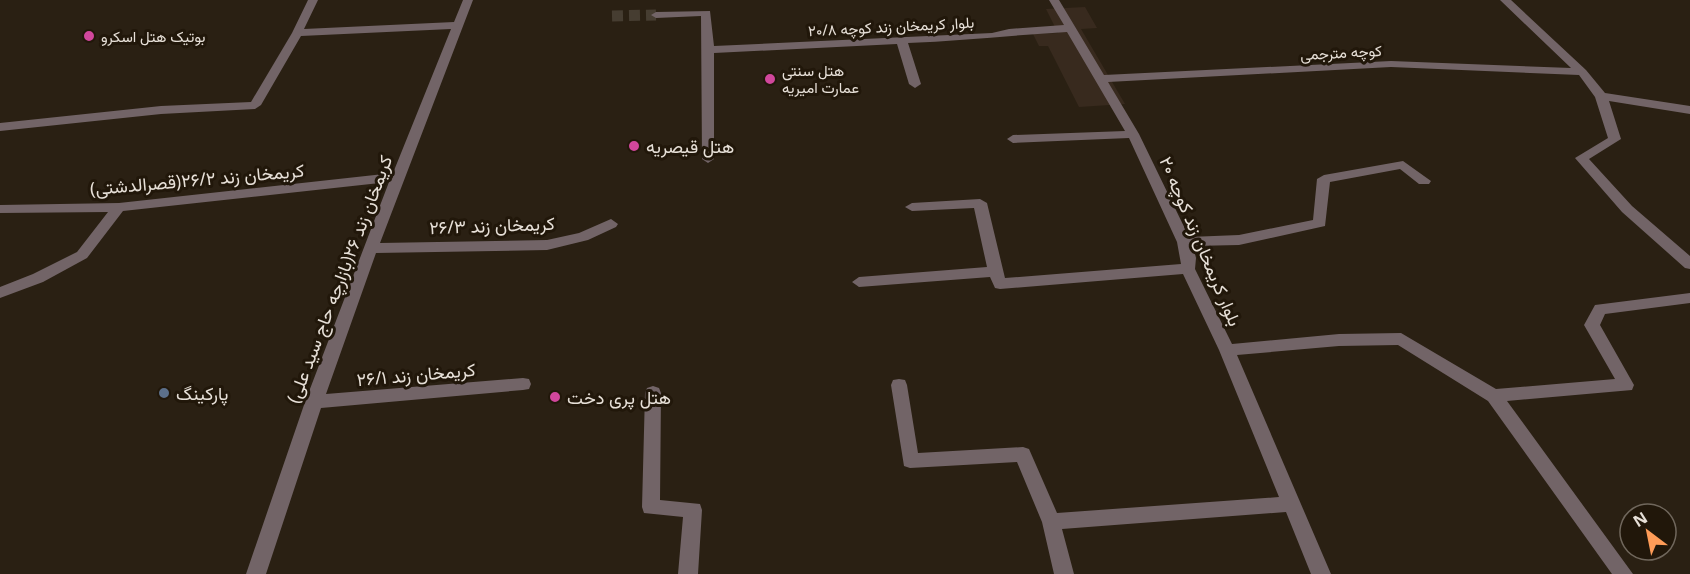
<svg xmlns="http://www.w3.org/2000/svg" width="1690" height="574" viewBox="0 0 1690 574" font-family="'Noto Sans',Vazirmatn,sans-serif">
  <rect width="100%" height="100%" fill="#2a2013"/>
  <path fill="#382a1e" d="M 1085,7 L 1097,28 L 1081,29 L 1125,104 L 1079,107 L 1048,46 L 1039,46 L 1033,34 L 1058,33 L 1046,9 Z"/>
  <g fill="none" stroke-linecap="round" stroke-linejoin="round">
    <path stroke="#463d31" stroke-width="11" stroke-dasharray="11 6" stroke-linecap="butt" d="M 612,16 L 656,15"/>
    <g fill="#726467" fill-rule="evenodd">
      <path d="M 308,0 L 318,0 L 304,29 L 454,22 L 463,0 L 473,0 L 380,243 L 547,240 L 579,233 L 611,219 L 618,224 L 616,227 L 588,240 L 547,250 L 376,253 L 326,394 L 523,378 L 529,379 L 531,384 L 529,389 L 523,390 L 321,408 L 266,574 L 246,574 L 305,402 L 389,182 L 123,211 L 87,258 L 43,282 L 0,298 L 0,287 L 33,274 L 77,252 L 108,212 L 0,213 L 0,205 L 119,203 L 393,173 L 451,29 L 301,36 L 261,105 L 255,109 L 161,114 L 0,131 L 0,123 L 161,106 L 251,102 L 292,33 Z"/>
      <path d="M 1049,0 L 1059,0 L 1104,75 L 1391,61 L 1571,68 L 1500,0 L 1511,0 L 1586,70 L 1605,93 L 1690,106 L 1690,114 L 1609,101 L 1621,139 L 1589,159 L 1632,206 L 1690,256 L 1690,269 L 1685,268 L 1622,212 L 1575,158 L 1608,138 L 1595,97 L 1579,75 L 1391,67 L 1108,82 L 1139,134 L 1189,237 L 1239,235 L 1313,220 L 1317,179 L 1324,175 L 1403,161 L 1431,181 L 1429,184 L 1419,184 L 1400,169 L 1330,182 L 1325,226 L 1239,245 L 1193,246 L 1196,258 L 1195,269 L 1232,344 L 1339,334 L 1401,333 L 1496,389 L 1615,379 L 1584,325 L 1595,305 L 1690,293 L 1690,303 L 1605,314 L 1600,325 L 1634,385 L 1632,390 L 1507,401 L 1633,574 L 1612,574 L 1488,401 L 1398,345 L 1339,346 L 1237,355 L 1331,574 L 1311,574 L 1286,512 L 1062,529 L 1074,574 L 1054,574 L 1042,522 L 1017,462 L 910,468 L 904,466 L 891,385 L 893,380 L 899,379 L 905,380 L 907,385 L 918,453 L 1023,447 L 1029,449 L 1057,513 L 1279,497 L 1219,350 L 1183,274 L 1000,289 L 995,288 L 990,277 L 859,287 L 852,282 L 859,277 L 987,267 L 974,208 L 912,211 L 905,207 L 912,203 L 980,199 L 987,203 L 1005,278 L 1181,264 L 1177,242 L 1129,138 L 1013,143 L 1007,139 L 1013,135 L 1125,131 L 1067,32 C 1014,35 961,41 908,43 L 921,84 L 915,88 L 909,84 L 897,44 L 714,53 L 714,159 L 708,163 L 702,159 L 701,16 L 656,18 L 651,15 L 656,12 L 710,11 L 714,46 L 992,33 L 1009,29 L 1064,25 Z"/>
      <path d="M 653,386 L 659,388 L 661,393 L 660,500 L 700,504 L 702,510 L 698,574 L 678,574 L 683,517 L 644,513 L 642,507 L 645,393 L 647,388 Z"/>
    </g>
  </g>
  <g fill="#d1479c" stroke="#21170a" stroke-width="2">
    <circle cx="89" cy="36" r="6"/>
    <circle cx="770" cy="79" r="6"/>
    <circle cx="634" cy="146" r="6"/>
    <circle cx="555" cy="397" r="6"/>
  </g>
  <circle fill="#5c6f8a" stroke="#21170a" stroke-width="2" cx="164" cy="393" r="6"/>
  <g text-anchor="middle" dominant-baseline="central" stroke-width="6" stroke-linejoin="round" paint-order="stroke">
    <g font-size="15" fill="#e7e0d8" stroke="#21170a">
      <text transform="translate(891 26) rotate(-3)">بلوار کریمخان زند کوچه ۲۰/۸</text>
      <text transform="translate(1341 52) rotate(-3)">کوچه مترجمی</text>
    </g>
    <g font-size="15" fill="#e7e0d8" stroke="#21170a" text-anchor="start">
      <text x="101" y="36">بوتیک هتل اسکرو</text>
      <text x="782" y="70">هتل سنتی<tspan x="782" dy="17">عمارت امیریه</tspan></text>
    </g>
    <g font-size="18" fill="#e7e0d8" stroke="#21170a" text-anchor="start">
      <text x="646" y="146">هتل قیصریه</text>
      <text x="176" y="393">پارکینگ</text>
      <text x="567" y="397">هتل پری دخت</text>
    </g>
    <g font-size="18" fill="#e7e0d8" stroke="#21170a">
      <text transform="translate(197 179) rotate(-5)">کریمخان زند ۲۶/۲(قصرالدشتی)</text>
      <text transform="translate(492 225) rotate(-2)">کریمخان زند ۲۶/۳</text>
      <text transform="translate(1201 241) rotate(67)">بلوار کریمخان زند کوچه ۲۰</text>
      <text transform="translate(339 279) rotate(-69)">کریمخان زند ۲۶(بازارچه حاج سید علی)</text>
      <text transform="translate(416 374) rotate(-5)">کریمخان زند ۲۶/۱</text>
    </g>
  </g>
  <g transform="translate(1648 532) rotate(328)"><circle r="28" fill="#21170a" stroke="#70675c" stroke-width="1.5"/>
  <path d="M0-4.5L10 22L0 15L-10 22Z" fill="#fe9c58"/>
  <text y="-9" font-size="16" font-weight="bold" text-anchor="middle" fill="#e7e0d8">N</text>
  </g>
</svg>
